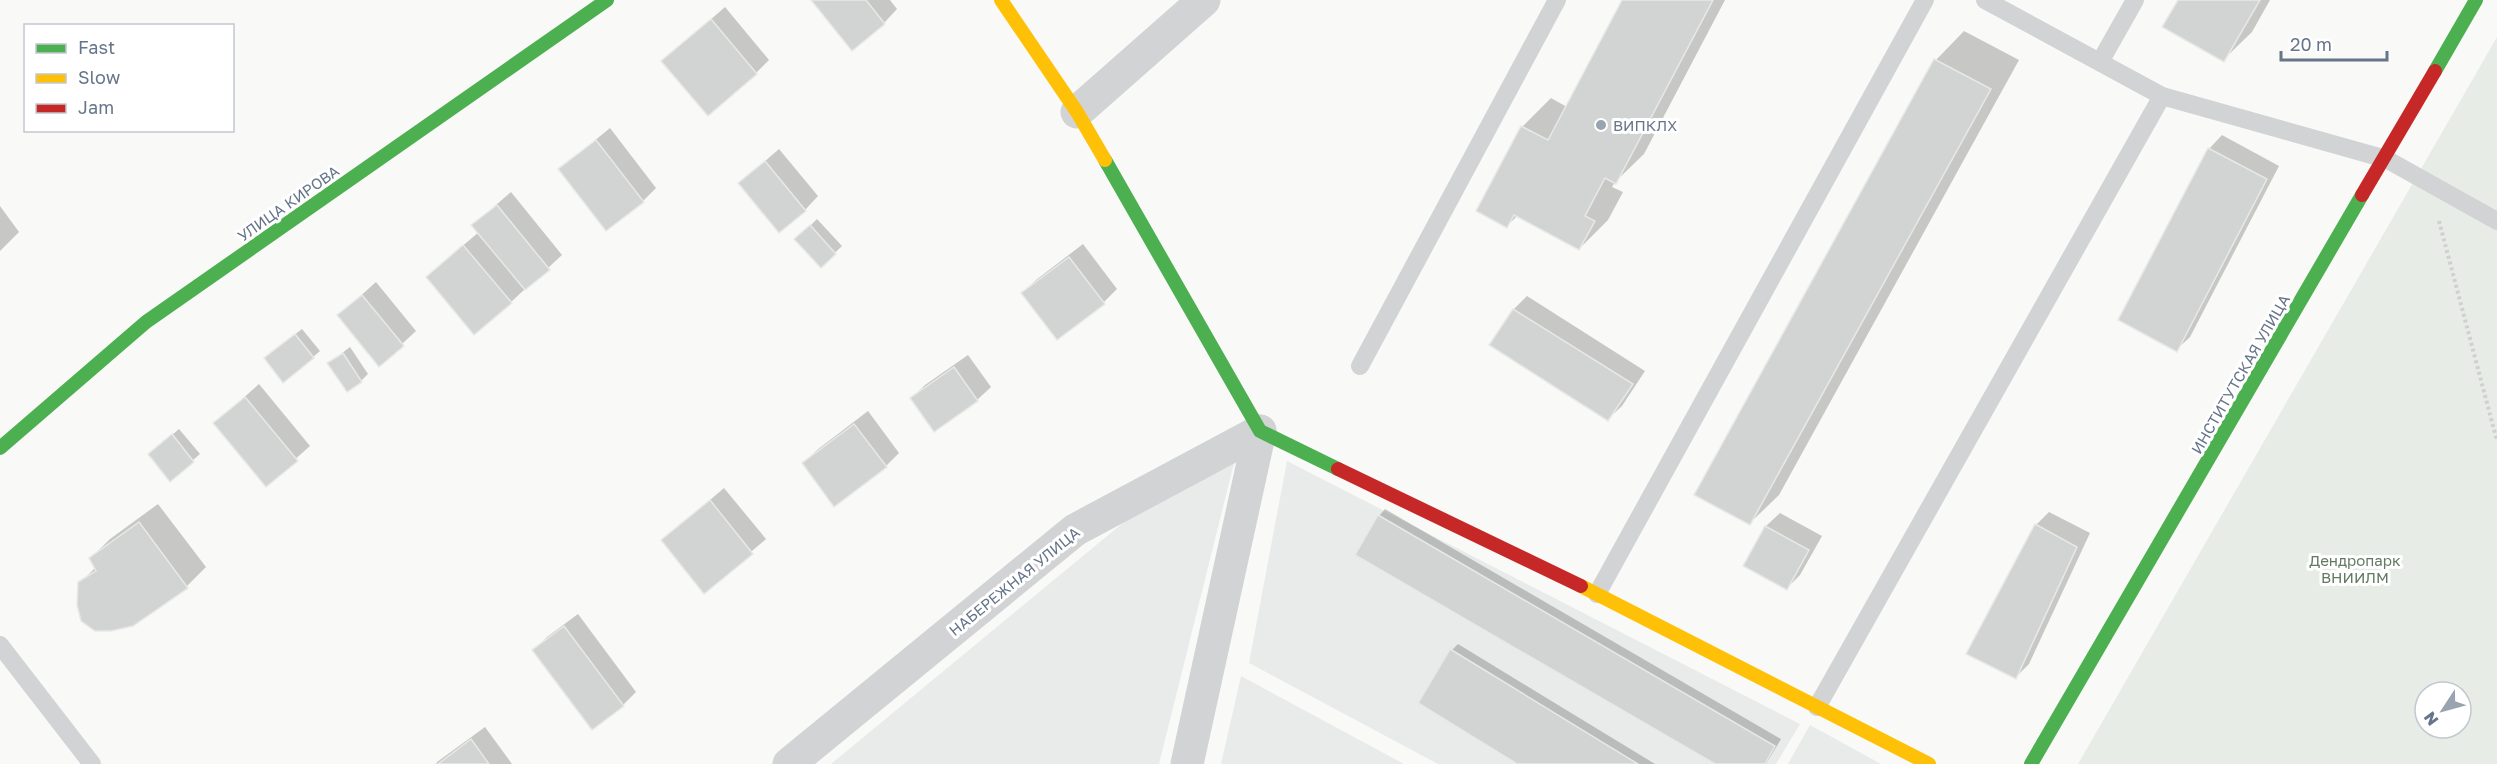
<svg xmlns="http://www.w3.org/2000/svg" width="2497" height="764" viewBox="0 0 2497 764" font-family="'Golos Text',sans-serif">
  <rect width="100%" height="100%" fill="#f9f9f8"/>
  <g fill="#e9eaea">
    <path d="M 1244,423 L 1159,764 L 831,764 Z"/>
    <path d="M 1287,461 L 1800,724 L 1776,764 L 1438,764 L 1249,663 Z"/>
    <path d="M 1241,676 L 1404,764 L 1221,764 Z"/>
    <path d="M 1810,725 L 1881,764 L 1788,764 Z"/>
  </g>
  <path fill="#e8ece6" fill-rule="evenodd" d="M 2497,37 L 2497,764 L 2078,764 ZM 2425,692 L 2461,692 L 2461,728 L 2425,728 Z"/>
  <g fill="#0003">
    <path d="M 813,0 L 890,0 L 897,9 L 884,23 Z"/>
    <path d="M 1623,0 L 1725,0 L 1644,154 L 1615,182 L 1612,187 L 1623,192 L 1608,220 L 1579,249 L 1517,216 L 1507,226 L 1522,127 L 1551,98 L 1567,107 Z"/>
    <path d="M 2180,0 L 2270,0 L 2252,32 L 2223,60 Z"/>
    <path d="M 725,7 L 769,60 L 756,73 L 663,61 Z"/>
    <path d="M 1964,31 L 2019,60 L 1779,495 L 1750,523 L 1696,494 L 1936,60 Z"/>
    <path d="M 610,128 L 656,188 L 643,201 L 560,169 Z"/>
    <path d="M 2222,135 L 2279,166 L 2190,337 L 2176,350 L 2209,149 Z"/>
    <path d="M 779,149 L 818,196 L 805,210 L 740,183 Z"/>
    <path d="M 511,192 L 562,255 L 511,302 L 441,264 L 479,232 L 473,225 Z"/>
    <path d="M 0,206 L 19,232 L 0,251 Z"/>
    <path d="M 817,219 L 842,246 L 821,266 L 797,239 Z"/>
    <path d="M 1083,244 L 1117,289 L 1104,302 L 1057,338 L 1023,293 L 1036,280 Z"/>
    <path d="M 376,282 L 416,331 L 379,365 L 339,315 Z"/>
    <path d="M 1527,296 L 1645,371 L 1622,406 L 1608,419 L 1491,344 L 1514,309 Z"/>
    <path d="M 302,329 L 320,351 L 313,357 L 272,352 Z"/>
    <path d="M 350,347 L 368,374 L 361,381 L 329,363 Z"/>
    <path d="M 968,355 L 991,387 L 977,400 L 934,430 L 912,398 L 925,385 Z"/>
    <path d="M 259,384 L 310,446 L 266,485 L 215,423 Z"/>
    <path d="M 868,411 L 899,453 L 886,466 L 804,463 L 817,450 Z"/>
    <path d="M 179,429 L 200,454 L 170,480 L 156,448 Z"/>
    <path d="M 724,488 L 766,539 L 704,592 L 663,540 Z"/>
    <path d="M 158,504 L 206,567 L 187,586 L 139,621 L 80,583 L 96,567 L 91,558 L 110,539 Z"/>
    <path d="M 1385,509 L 1781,739 L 1766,764 L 1718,764 L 1379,516 Z"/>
    <path d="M 2049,512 L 2090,533 L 2029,664 L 2016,677 L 2036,525 Z"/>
    <path d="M 1780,513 L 1822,536 L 1800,575 L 1787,588 L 1745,565 L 1766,526 Z"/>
    <path d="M 578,614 L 636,692 L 623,705 L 534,651 L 547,637 Z"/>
    <path d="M 1458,644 L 1655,764 L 1520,764 L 1452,650 Z"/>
    <path d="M 485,727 L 512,764 L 436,764 L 437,762 Z"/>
  </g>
  <g fill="#d2d4d4" stroke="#e8e8e8" stroke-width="1.5">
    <path d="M 811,0 L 866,0 L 885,24 L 852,51 Z"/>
    <path d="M 1622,0 L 1713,0 L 1616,184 L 1605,178 L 1585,216 L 1595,221 L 1579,250 L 1514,215 L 1507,228 L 1476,211 L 1521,126 L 1548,140 Z"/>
    <path d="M 2178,0 L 2260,0 L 2224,62 L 2162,27 Z"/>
    <path d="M 711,19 L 757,74 L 708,116 L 661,61 Z"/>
    <path d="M 1934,59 L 1991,89 L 1750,525 L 1694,495 Z"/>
    <path d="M 596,140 L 644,202 L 606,231 L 558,169 Z"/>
    <path d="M 2208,148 L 2267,179 L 2177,352 L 2118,320 Z"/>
    <path d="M 765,161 L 806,211 L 779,233 L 738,183 Z"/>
    <path d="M 497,205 L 550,270 L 525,290 L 471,225 Z"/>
    <path d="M 810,225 L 836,254 L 821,268 L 794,239 Z"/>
    <path d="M 463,245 L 512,303 L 474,335 L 426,277 Z"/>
    <path d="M 1069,257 L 1105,304 L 1057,340 L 1021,293 Z"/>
    <path d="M 362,295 L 404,346 L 379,367 L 337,315 Z"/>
    <path d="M 1513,309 L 1633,384 L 1608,421 L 1489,345 Z"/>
    <path d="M 295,334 L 314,358 L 283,383 L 264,358 Z"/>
    <path d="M 343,353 L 362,382 L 347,392 L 327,363 Z"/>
    <path d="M 954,367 L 978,401 L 934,432 L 910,398 Z"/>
    <path d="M 245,397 L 298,461 L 266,487 L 213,423 Z"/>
    <path d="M 854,424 L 887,467 L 834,507 L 802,463 Z"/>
    <path d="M 172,434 L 194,462 L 170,482 L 148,454 Z"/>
    <path d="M 710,500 L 753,554 L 704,594 L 661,540 Z"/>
    <path d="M 1378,515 L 1775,746 L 1765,764 L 1715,764 L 1355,555 Z"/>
    <path d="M 139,522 L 188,588 L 133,626 L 111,631 L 95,631 L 81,621 L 77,605 L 78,582 L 96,571 L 89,558 Z"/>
    <path d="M 2035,524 L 2077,547 L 2016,679 L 1966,654 Z"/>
    <path d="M 1765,526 L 1809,550 L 1787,590 L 1743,566 Z"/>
    <path d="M 564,626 L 624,706 L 592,730 L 532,650 Z"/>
    <path d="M 1450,649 L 1638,764 L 1517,764 L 1418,703 Z"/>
    <path d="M 471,739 L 489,764 L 438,764 Z"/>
  </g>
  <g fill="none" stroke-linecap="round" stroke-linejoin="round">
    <path stroke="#d0d0d1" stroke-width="4" stroke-dasharray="3 3" stroke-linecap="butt" d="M 2439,221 L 2497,441"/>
    <g stroke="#d2d3d4" stroke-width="18">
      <path d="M 1985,0 L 2162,96 L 2386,159 L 2497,221"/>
      <path d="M 2100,62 L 2135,0"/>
      <path d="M 1360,366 L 1557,0"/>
      <path d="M 1597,594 L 1925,0"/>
      <path d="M 0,645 L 92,764"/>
      <path d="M 1817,707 L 2162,96"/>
    </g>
    <g stroke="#d2d3d4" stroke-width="33">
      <path d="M 1077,112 L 1204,0"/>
      <path d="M 789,764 L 1075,530 L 1260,431"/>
      <path d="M 1187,764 L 1260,431"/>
    </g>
    <g stroke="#4caf50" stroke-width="14">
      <path d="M 2435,71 L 2476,0"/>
      <path d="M 1105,160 L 1260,431 L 1338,469"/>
      <path d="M 0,448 L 146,322 L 607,0"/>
      <path d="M 2031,764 L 2362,195"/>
    </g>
    <g stroke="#ffc107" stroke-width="14">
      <path d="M 1001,0 L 1077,112 L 1105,160"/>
      <path d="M 1581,586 L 1929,764"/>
    </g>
    <g stroke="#c62828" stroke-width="14">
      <path d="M 2362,195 L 2435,71"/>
      <path d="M 1338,469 L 1581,586"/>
    </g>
  </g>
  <circle fill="#9aa3b0" stroke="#fff" stroke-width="2" cx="1601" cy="125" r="6"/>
  <g text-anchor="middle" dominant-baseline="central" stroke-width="6" stroke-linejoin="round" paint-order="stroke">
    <g font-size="15" fill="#67758a" stroke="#fff" text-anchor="start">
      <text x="1613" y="125">ВИПКЛХ</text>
    </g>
    <g font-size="15" fill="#67758a" stroke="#fff">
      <text transform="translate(288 203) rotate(-35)">УЛИЦА КИРОВА</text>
      <text transform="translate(2240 374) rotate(-60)">ИНСТИТУТСКАЯ УЛИЦА</text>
      <text transform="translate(1014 581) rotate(-39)">НАБЕРЕЖНАЯ УЛИЦА</text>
    </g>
    <g font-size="15" fill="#637a62" stroke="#fff">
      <text x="2355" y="560">Дендропарк<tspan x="2355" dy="17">ВНИИЛМ</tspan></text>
    </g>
  </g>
  <rect x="24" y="24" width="210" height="108" fill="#ffffff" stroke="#c2c8d0" stroke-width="1.5"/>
  <rect x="36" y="44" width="30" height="9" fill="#4caf50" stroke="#c2c8d0" stroke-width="1.5"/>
  <text x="78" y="54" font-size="18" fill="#67758a">Fast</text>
  <rect x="36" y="74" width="30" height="9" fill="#ffc107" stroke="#c2c8d0" stroke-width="1.5"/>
  <text x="78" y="84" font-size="18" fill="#67758a">Slow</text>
  <rect x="36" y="104" width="30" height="9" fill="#c62828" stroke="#c2c8d0" stroke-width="1.5"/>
  <text x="78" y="114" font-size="18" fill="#67758a">Jam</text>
  <g transform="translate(2443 710) rotate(234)"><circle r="28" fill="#ffffff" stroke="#c2c8d0" stroke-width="1.5"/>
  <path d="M0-4.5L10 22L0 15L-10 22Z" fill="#9aa3b0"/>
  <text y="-9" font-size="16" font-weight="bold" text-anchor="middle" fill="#67758a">N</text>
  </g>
  <path d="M2281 51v9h106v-9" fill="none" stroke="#67758a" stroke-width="3"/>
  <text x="2290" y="51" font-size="18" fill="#67758a" stroke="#ffffff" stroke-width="4.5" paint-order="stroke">20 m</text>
</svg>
